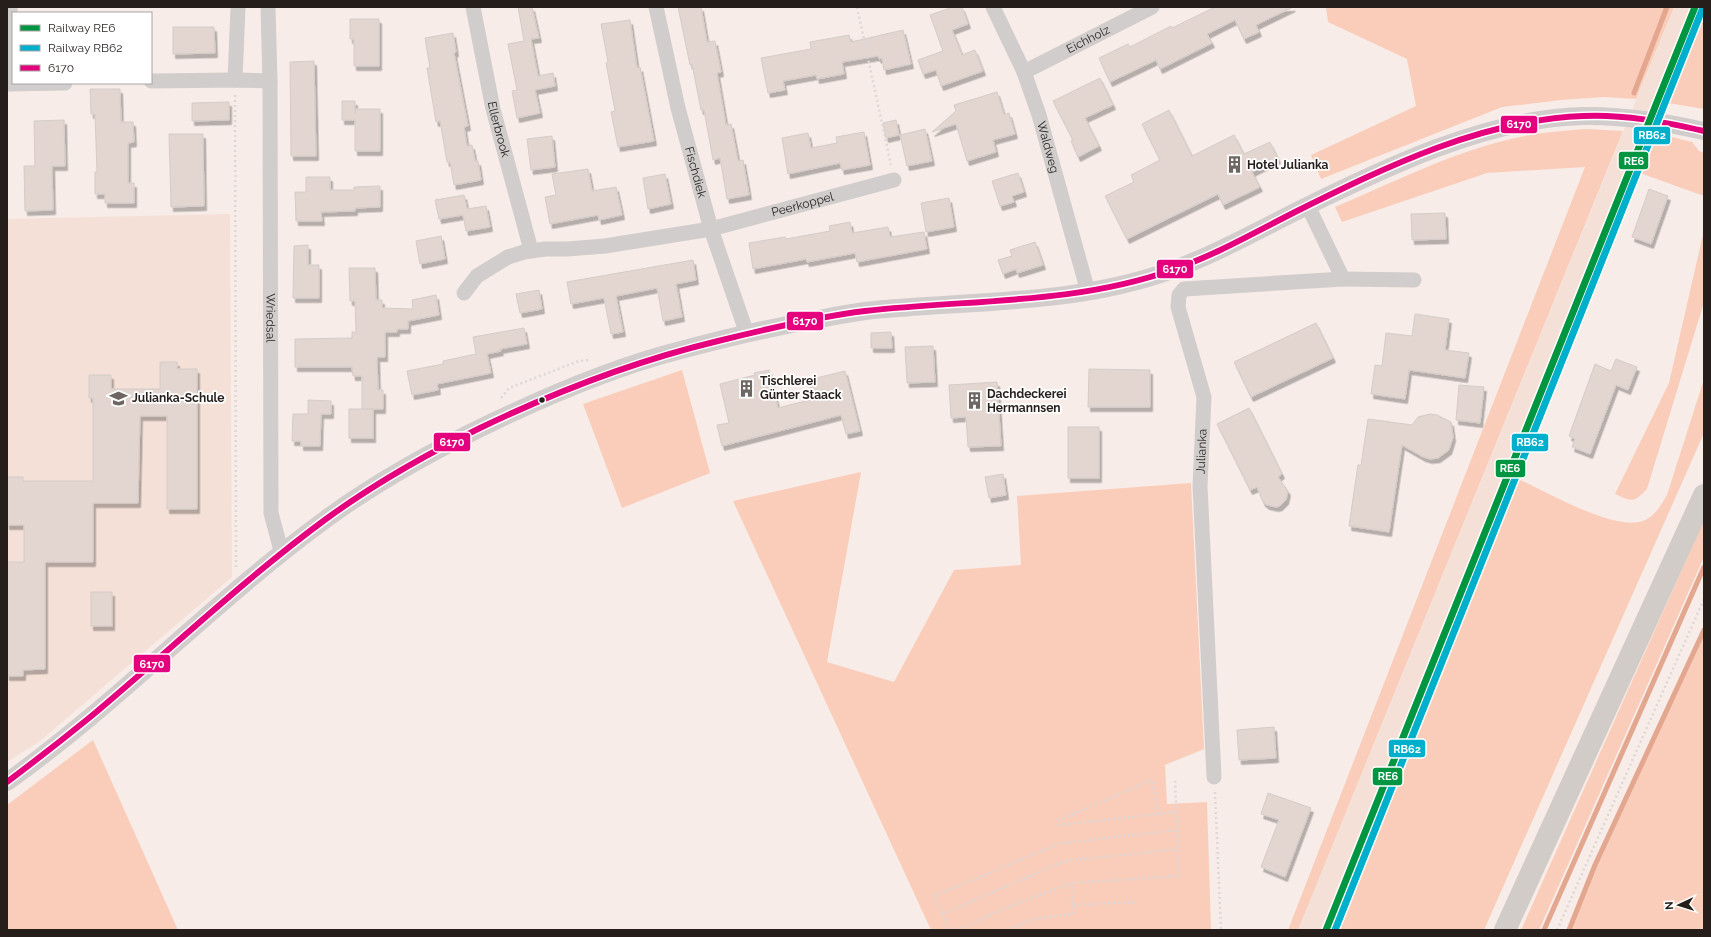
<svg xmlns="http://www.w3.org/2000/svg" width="1711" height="937" viewBox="0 0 1711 937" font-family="Raleway,sans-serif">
  <defs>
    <filter id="shadow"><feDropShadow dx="2.5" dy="4.5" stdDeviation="0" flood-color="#0004"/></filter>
  </defs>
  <rect width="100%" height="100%" fill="#f7ece7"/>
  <g fill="#f4e0d7">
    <path d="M 1674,7 L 1704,7 L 1704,13 L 1338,930 L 1298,930 Z"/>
    <path d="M 230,214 L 232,577 L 40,741 L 7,762 L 7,219 Z"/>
  </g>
  <g fill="#facdba">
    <path d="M 1326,7 L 1674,7 L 1636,99 L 1604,97 L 1561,100 L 1502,107 L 1321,179 L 1311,155 L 1416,106 L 1407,59 L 1328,22 Z"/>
    <path d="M 1704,13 L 1704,109 L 1668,103 Z"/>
    <path d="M 1586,129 L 1623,131 L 1298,930 L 1288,930 L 1585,167 L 1487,173 L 1342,222 L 1335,207 C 1390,184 1448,154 1507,140 C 1533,133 1559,131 1586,129 Z"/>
    <path d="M 1656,133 L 1692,142 L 1699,151 L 1704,153 L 1704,196 L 1640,173 Z"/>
    <path d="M 1704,230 L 1704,302 L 1647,489 C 1633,503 1633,502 1615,494 L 1669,383 Z"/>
    <path d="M 682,370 L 710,473 L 622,508 L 583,404 Z"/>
    <path d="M 1704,379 L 1704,433 L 1484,930 L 1338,930 L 1518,479 C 1545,491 1619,534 1645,520 C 1656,515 1661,505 1667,495 Z"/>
    <path d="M 861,472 L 827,662 L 894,682 L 954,570 L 1021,565 L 1017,496 L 1191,483 L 1204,749 L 1165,765 L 1167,804 L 1207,802 L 1211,930 L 931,930 L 733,501 Z"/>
    <path d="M 1704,520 L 1704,557 L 1539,930 L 1521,930 Z"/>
    <path d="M 1704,634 L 1704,930 L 1571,930 L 1597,866 Z"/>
    <path d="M 93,740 L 178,930 L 7,930 L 7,805 Z"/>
  </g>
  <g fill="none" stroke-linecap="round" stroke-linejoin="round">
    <g stroke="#e3a78f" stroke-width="5">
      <path d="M 1634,93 L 1667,7"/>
      <path d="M 1544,930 L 1704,567"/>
      <path d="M 1569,930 L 1595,865 L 1704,630"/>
    </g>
  </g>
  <g fill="#e3d5cf" stroke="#d4ccc8" filter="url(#shadow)">
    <path d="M 518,7 L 532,7 L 539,38 L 531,39 L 538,76 L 553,73 L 555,86 L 535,90 L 540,113 L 517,118 L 512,91 L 517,90 L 508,44 L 524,41 Z"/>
    <path d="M 678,7 L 701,7 L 707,42 L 715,41 L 721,72 L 717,73 L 726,125 L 731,124 L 738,161 L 743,160 L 749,195 L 727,199 L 720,158 L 713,160 L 704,110 L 701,110 L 692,64 L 690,65 Z"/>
    <path d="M 953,7 L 962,7 L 968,24 L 952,30 L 962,55 L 975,50 L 983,71 L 941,86 L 936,70 L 923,74 L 918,60 L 943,51 L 930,15 Z"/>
    <path d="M 1215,7 L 1293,7 L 1256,25 L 1259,32 L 1244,39 L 1235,20 L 1207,34 L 1212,43 L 1160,69 L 1156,60 L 1110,82 L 1099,58 L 1128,44 L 1130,47 L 1171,26 L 1172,28 Z"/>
    <path d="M 350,19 L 379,19 L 379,66 L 354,66 L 354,39 L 350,39 Z"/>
    <path d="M 630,20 L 637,68 L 640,67 L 654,141 L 618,147 L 611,112 L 615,111 L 606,63 L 608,62 L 601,24 Z"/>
    <path d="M 173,27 L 214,27 L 215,53 L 173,54 Z"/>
    <path d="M 903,30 L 911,64 L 884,70 L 882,58 L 879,59 L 878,56 L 842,62 L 844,74 L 817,79 L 816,75 L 783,81 L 785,90 L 768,93 L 761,58 L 811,49 L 810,42 L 849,35 L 851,42 Z"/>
    <path d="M 453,33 L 456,52 L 454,53 L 468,126 L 464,127 L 467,146 L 472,145 L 475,161 L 478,161 L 481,180 L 454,185 L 450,162 L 447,162 L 440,121 L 436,122 L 427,68 L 430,68 L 425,38 Z"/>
    <path d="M 314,61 L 316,156 L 291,156 L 290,62 Z"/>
    <path d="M 1100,78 L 1113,105 L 1085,118 L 1099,146 L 1078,157 L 1071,141 L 1073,140 L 1053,101 Z"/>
    <path d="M 90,89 L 120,89 L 121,122 L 133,122 L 134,142 L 128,143 L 128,183 L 134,183 L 134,203 L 105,203 L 105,194 L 95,194 L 95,172 L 97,172 L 95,114 L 91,114 Z"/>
    <path d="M 997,92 L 1004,115 L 1009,113 L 1015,134 L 993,140 L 996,152 L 967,161 L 956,124 L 932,132 L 956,111 L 954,105 Z"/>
    <path d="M 342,101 L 355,101 L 355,114 L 355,109 L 380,109 L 380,151 L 355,151 L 355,120 L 342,120 Z"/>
    <path d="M 229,102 L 229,120 L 192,121 L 192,103 Z"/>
    <path d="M 1169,110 L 1192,156 L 1234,135 L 1244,154 L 1270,142 L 1278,159 L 1252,172 L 1260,187 L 1223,205 L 1218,194 L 1127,239 L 1105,196 L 1134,182 L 1131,175 L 1160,160 L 1142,124 Z"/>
    <path d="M 64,120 L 65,166 L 52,166 L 53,210 L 25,211 L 24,166 L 35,166 L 34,121 Z"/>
    <path d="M 896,120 L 899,135 L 886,138 L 883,123 Z"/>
    <path d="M 925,129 L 932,161 L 907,166 L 900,135 Z"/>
    <path d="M 864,132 L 870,165 L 842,170 L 840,163 L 788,174 L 782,138 L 808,133 L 811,148 L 837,143 L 836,137 Z"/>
    <path d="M 169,134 L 203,134 L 204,206 L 171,207 Z"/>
    <path d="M 552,136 L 555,167 L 531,170 L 527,139 Z"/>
    <path d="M 588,169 L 592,191 L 616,187 L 622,215 L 599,220 L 598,215 L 550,224 L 545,197 L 556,195 L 552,174 Z"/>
    <path d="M 1018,173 L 1024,192 L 1012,196 L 1014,202 L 1000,206 L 992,181 Z"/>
    <path d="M 665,174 L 671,204 L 648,209 L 643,178 Z"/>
    <path d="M 306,177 L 330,177 L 330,190 L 354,190 L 354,187 L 380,186 L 380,207 L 355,208 L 355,211 L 321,212 L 322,221 L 296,221 L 295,192 L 306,192 Z"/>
    <path d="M 1649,189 L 1668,196 L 1651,244 L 1632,237 Z"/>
    <path d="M 464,195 L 467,209 L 486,206 L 490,227 L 466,231 L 463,215 L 439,219 L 435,200 Z"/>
    <path d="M 949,198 L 954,227 L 926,232 L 921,203 Z"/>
    <path d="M 1445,213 L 1446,239 L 1412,240 L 1411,214 Z"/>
    <path d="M 850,222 L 852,233 L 888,227 L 890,237 L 924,232 L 927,249 L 857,262 L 855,253 L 807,262 L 806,259 L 753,269 L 749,243 L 785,237 L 786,239 L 830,231 L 829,226 Z"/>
    <path d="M 441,236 L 445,259 L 420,264 L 416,241 Z"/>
    <path d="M 1035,242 L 1043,265 L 1017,273 L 1016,269 L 1003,274 L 998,260 L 1012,256 L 1010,250 Z"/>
    <path d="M 308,245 L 308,265 L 319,265 L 319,298 L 293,298 L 294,246 Z"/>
    <path d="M 693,260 L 696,280 L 676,284 L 682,317 L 663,321 L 657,288 L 616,296 L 623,332 L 611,334 L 604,298 L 571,304 L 567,282 Z"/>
    <path d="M 349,268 L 375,268 L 376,300 L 382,300 L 382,308 L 413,309 L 412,300 L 436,295 L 439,315 L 408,321 L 408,329 L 397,329 L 397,332 L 385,332 L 385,357 L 377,357 L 378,390 L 383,390 L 383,409 L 362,409 L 362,376 L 353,376 L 352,367 L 295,367 L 295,339 L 352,338 L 352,332 L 356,332 L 355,301 L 350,301 Z"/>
    <path d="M 539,290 L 542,309 L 520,313 L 516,294 Z"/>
    <path d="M 1415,314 L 1449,319 L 1445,350 L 1469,353 L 1465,378 L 1409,370 L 1405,399 L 1371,394 L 1375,365 L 1382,366 L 1386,333 L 1412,336 Z"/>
    <path d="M 1316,323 L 1333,358 L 1251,397 L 1234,362 Z"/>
    <path d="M 524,328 L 527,344 L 500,349 L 501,351 L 487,354 L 491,373 L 437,384 L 438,390 L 412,395 L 407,371 L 443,364 L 443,361 L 476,354 L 473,337 Z"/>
    <path d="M 891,332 L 892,348 L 871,348 L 871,333 Z"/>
    <path d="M 933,346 L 935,382 L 907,383 L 905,347 Z"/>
    <path d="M 1616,359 L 1637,367 L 1628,390 L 1616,385 L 1590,454 L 1572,447 L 1575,439 L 1569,436 L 1595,364 L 1611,371 Z"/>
    <path d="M 160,362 L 177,362 L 177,369 L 197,369 L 197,509 L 167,509 L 167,416 L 140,416 L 138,503 L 93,503 L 93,562 L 45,562 L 45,669 L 23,670 L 23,676 L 7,676 L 7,562 L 24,562 L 24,525 L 7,525 L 7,477 L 23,477 L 23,481 L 93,481 L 93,398 L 89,398 L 89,375 L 111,375 L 111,389 L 160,389 Z"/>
    <path d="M 1089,369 L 1150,370 L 1150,407 L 1088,407 Z"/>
    <path d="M 769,370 L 778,408 L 813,399 L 808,380 L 845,371 L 860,431 L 846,434 L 841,415 L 722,446 L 717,425 L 729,423 L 720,384 L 755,375 L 754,373 Z"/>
    <path d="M 997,382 L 1001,446 L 968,447 L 966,417 L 951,418 L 949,385 Z"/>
    <path d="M 1459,385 L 1484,387 L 1480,423 L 1456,420 Z"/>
    <path d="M 308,400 L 331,401 L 331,414 L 321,414 L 320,446 L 301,446 L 301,441 L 292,441 L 293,414 L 308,414 Z"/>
    <path d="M 1249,408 L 1282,474 L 1278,477 L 1288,491 L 1286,500 L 1280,506 L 1276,507 L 1267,505 L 1263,502 L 1257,487 L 1250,490 L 1217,424 Z"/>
    <rect x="349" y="409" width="24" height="29"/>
    <path d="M 1430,414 L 1437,415 L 1451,422 L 1453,437 L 1449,450 L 1438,458 L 1430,459 L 1423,457 L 1402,445 L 1389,532 L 1349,526 L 1358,465 L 1361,465 L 1368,419 L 1412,425 L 1418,417 Z"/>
    <rect x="1068" y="427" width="31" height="51"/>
    <path d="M 1003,474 L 1006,495 L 989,498 L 985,477 Z"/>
    <rect x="91" y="592" width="21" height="34"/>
    <path d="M 1274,727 L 1276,758 L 1239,760 L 1237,730 Z"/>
    <path d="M 1268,793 L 1311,808 L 1285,877 L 1261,867 L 1279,820 L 1261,814 Z"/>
  </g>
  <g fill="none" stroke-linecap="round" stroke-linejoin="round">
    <g stroke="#dcd8d8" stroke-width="2.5" stroke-dasharray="2 3" stroke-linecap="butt">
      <path d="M 857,7 L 891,165"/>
      <path d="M 235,95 L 236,569"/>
      <path d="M 501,398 L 509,388 L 579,361 L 590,360"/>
      <path d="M 1215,792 L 1221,930"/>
      <path d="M 1158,814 L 1152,780 L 1059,820 L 1059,825 L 1176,812"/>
      <path d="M 1073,905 L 1136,902"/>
      <path d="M 943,914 L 934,896 L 1053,846 L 1063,843 L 1177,830"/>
      <path d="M 949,930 L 943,914 L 1055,865 L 1066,861 L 1178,849"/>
      <path d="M 957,930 L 1013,905 L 1072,883 L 1179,876 L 1175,781"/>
      <path d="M 1006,930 L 1033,919 L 1073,914 L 1072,883"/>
      <path d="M 1557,930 L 1704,599"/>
    </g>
    <g stroke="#d0cdcc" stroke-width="15">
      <path d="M 10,7 L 11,84"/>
      <path id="s1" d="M 268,7 L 270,81 L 271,513 L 282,554"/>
      <path id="s2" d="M 473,7 L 493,109 L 531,250"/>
      <path id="s3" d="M 656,7 L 678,108 L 711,229 L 747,334"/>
      <path id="s4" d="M 993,7 L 1024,72 L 1039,115 L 1088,292"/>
      <path id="s5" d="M 1024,72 L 1152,7"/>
      <path d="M 235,80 L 238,7"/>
      <path d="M 151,81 L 235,80 L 270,81"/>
      <path d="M 7,84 L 65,83"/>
      <path d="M 1343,279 L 1414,280"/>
      <path id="s6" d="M 464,293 L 477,276 L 508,257 L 524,252 L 545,249 L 567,249 L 605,246 L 711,229 L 894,180"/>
      <path id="s7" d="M 1214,777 L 1200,486 L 1204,397 L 1178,307 L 1179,295 L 1184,289 L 1343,279 L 1308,206"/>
    </g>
    <path stroke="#d0cdcc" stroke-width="18" d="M 7,782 C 119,702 215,600 326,519 C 379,480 438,448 497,420 C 556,392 617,366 681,350 C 726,338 773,327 819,319 C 834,316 850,313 865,311 C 968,300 1073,306 1172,270 C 1216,254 1257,231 1299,210 C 1384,168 1487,118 1583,116 C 1624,115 1664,122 1704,131"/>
    <path stroke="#d2ccc9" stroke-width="22" d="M 1505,930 L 1704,495"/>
    <defs>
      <path id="bus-1" d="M 7,782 C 35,761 62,740 89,718 C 168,652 243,580 326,519 C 374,484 427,454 480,428 C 557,391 635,361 718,341 C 766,329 816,317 865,311 C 968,299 1073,305 1172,270 C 1216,255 1257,231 1299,210 C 1388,166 1482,120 1583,116 C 1624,114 1664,122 1704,131"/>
    </defs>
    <use href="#bus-1" stroke="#fff" stroke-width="9"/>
    <use href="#bus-1" stroke="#e5007d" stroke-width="6"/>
    <defs>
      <path id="rail-1" d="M 1326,930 L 1695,7"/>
      <path id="rail-2" d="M 1335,930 L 1702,10"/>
    </defs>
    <use href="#rail-1" stroke="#fff" stroke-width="10"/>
    <use href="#rail-2" stroke="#fff" stroke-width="10"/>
    <use href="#rail-1" stroke="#009641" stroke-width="7"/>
    <use href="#rail-2" stroke="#00afcb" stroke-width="7"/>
  </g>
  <defs>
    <symbol id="building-bare" viewBox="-9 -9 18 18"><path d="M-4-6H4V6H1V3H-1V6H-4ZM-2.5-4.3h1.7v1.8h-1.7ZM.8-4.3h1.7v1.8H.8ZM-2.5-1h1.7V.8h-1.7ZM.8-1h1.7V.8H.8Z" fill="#6e6662" stroke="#fff" stroke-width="2.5" paint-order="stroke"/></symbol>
    <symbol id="school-bare" viewBox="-9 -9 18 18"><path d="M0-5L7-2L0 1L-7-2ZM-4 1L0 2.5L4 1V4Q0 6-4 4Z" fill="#6e6662" stroke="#fff" stroke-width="2.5" paint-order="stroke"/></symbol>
  </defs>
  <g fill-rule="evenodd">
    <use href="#building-bare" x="1222" y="152" width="25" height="25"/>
    <use href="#building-bare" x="734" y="376" width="25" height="25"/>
    <use href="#school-bare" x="106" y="386" width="25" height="25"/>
    <use href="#building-bare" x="962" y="388" width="25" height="25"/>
  </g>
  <circle fill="#251e1b" stroke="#fff" stroke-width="1.5" cx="542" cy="400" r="3.5"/>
  <g text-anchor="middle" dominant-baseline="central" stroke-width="3.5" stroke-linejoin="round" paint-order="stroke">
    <g font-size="12" fill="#251e1b" stroke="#fff">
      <text stroke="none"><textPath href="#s5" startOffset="72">Eichholz</textPath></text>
      <text stroke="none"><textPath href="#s2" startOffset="125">Ellerbrook</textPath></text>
      <text stroke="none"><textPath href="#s4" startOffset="151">Waldweg</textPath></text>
      <text stroke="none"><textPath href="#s3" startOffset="170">Fischdiek</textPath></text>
      <text stroke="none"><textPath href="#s6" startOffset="358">Peerkoppel</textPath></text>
      <text stroke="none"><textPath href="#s1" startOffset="311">Wriedsal</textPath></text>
      <text stroke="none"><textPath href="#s7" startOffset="326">Julianka</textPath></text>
    </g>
    <g font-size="12" font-weight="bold" fill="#251e1b" stroke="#fff" text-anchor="start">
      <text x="1247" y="165">Hotel Julianka</text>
      <text x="760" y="381">Tischlerei<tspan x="760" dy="14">Günter Staack</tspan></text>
      <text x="987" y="394">Dachdeckerei<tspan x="987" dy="14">Hermannsen</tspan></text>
      <text x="132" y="398">Julianka-Schule</text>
    </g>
  </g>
  <g stroke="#fff" stroke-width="1.5">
    <rect x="1500" y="115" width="38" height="19" rx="4" fill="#e5007d"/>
    <rect x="1633" y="126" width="38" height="19" rx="4" fill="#00afcb"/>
    <rect x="1618" y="151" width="31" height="19" rx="4" fill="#009641"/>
    <rect x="1156" y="259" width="38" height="20" rx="4" fill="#e5007d"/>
    <rect x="786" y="311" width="38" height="20" rx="4" fill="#e5007d"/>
    <rect x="433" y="432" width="38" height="20" rx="4" fill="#e5007d"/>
    <rect x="1511" y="433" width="38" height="19" rx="4" fill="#00afcb"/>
    <rect x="1495" y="459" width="31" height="19" rx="4" fill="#009641"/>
    <rect x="133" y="654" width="38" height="19" rx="4" fill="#e5007d"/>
    <rect x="1388" y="739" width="38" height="19" rx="4" fill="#00afcb"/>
    <rect x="1372" y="767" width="31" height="19" rx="4" fill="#009641"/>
  </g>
  <g font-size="11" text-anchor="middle" font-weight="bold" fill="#fff">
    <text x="1519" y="128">6170</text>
    <text x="1652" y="139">RB62</text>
    <text x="1634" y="165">RE6</text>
    <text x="1175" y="273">6170</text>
    <text x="805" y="325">6170</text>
    <text x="452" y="446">6170</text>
    <text x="1530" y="446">RB62</text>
    <text x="1510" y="472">RE6</text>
    <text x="152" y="668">6170</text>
    <text x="1407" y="753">RB62</text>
    <text x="1388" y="780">RE6</text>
  </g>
  <rect width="1711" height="937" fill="none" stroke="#251e1b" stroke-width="16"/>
  <rect x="12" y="12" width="140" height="72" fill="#ffffff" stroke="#a8a5a4"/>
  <rect x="20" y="25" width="20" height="6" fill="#009641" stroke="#a8a5a4"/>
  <text x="48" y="32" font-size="12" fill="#251e1b">Railway RE6</text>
  <rect x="20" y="45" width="20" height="6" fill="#00afcb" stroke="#a8a5a4"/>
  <text x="48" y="52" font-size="12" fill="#251e1b">Railway RB62</text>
  <rect x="20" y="65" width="20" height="6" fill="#e5007d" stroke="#a8a5a4"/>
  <text x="48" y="72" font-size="12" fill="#251e1b">6170</text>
  <g transform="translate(1679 905) rotate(266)" stroke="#ffffff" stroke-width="3" paint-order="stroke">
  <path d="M0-3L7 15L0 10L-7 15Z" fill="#251e1b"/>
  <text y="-6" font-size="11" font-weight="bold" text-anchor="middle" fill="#251e1b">N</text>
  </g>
</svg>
